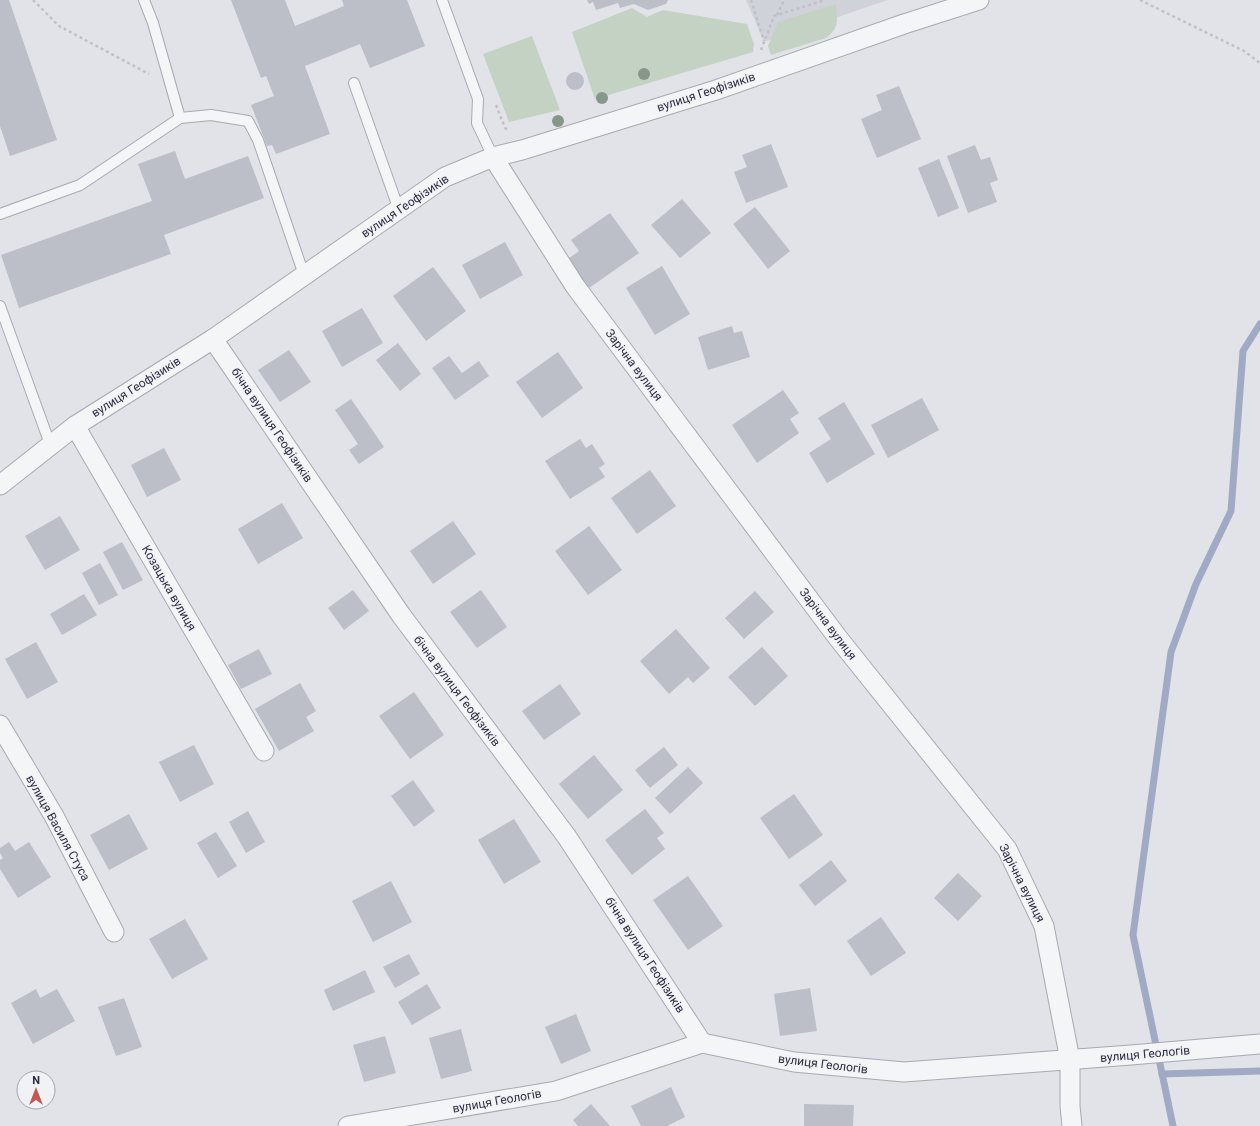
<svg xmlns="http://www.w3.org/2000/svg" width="1260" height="1126" viewBox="0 0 1260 1126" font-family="Roboto,sans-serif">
  <rect width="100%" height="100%" fill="#e2e3e9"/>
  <path fill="#d0d2da" d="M 746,0 L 888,0 L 764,42 Z"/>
  <g fill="#c4d2c4">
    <path d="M 836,4 C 837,21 840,27 826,38 L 771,55 L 768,46 L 778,22 Z"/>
    <path d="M 632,8 L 647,17 L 663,10 L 747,24 L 754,44 L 753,52 L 595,99 L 572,32 Z"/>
    <path d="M 532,36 L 560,110 L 509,122 L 483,54 Z"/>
  </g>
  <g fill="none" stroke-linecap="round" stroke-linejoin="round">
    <g stroke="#a0aac5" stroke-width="7">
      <path d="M 1162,1074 L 1260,1071"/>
      <path d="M 1173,1126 L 1133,935 L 1171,652 L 1196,584 L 1231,511 L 1243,351 L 1260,324"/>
    </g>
  </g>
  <g fill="#bcbec8">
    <path d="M 0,0 L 9,0 L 57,140 L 10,156 L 0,126 Z"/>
    <path d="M 231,0 L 285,0 L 295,26 L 344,6 L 342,0 L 407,0 L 425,46 L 370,68 L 360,44 L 305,66 L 330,134 L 276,154 L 272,145 L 267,146 L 251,105 L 274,96 L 266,76 L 261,78 Z"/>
    <path d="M 587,0 L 668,0 L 666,4 L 648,10 L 634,4 L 620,8 L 618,3 L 596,10 L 593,2 L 589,4 Z"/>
    <circle cx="575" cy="81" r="9"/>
    <path d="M 899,86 L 921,139 L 877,158 L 861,119 L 882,110 L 876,95 Z"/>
    <path d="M 771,144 L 788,187 L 746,203 L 734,172 L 747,167 L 742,155 Z"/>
    <path d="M 975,145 L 981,160 L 990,157 L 998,180 L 990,183 L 997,202 L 968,213 L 947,156 Z"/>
    <path d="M 175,151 L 185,179 L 248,156 L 264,198 L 164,235 L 171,254 L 19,308 L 1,255 L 152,201 L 138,164 Z"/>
    <path d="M 939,159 L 959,208 L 938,217 L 918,168 Z"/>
    <path d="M 682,199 L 711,233 L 680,258 L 651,225 Z"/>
    <path d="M 755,207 L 790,251 L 768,269 L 733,224 Z"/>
    <path d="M 610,213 L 639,253 L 589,288 L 568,259 L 579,251 L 571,240 Z"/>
    <path d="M 505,242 L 523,275 L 480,299 L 462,265 Z"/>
    <path d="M 662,266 L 690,314 L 655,335 L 626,288 Z"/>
    <path d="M 433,267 L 466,311 L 426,341 L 393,296 Z"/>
    <path d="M 362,308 L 383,343 L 342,367 L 322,331 Z"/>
    <path d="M 732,326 L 734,333 L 742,331 L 750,357 L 708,370 L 698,337 Z"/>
    <path d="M 398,343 L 421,374 L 400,391 L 376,360 Z"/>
    <path d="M 289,350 L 311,382 L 280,402 L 258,370 Z"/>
    <path d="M 558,352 L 583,388 L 542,418 L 516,382 Z"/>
    <path d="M 449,356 L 462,373 L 479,361 L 489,376 L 455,400 L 432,368 Z"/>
    <path d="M 783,390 L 799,413 L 790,419 L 799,433 L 757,463 L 732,425 Z"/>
    <path d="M 922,398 L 939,430 L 888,458 L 871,425 Z"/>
    <path d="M 351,399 L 384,447 L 359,464 L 349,450 L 358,444 L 335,410 Z"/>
    <path d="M 844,402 L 875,454 L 827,483 L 809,453 L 831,439 L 818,418 Z"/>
    <path d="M 580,439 L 586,448 L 592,444 L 605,464 L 599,468 L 605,477 L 570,499 L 545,461 Z"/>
    <path d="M 164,448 L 181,480 L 147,497 L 131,465 Z"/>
    <path d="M 650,470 L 676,506 L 637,534 L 611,498 Z"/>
    <path d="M 282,503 L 303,538 L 258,564 L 238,529 Z"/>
    <path d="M 60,516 L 80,550 L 45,570 L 25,536 Z"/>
    <path d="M 453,521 L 476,554 L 433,584 L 410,551 Z"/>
    <path d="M 589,526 L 622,570 L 588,595 L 555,551 Z"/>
    <path d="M 122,542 L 143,580 L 123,590 L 103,552 Z"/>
    <path d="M 100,563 L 118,595 L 99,605 L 82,573 Z"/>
    <path d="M 353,590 L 369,611 L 344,630 L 328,608 Z"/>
    <path d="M 481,590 L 507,627 L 477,648 L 450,612 Z"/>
    <path d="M 755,591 L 774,612 L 744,639 L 725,618 Z"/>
    <path d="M 84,594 L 97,615 L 62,635 L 50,614 Z"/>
    <path d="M 676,629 L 710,668 L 693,683 L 688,677 L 669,694 L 640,661 Z"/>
    <path d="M 36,642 L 58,682 L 27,699 L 5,659 Z"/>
    <path d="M 762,647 L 788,676 L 755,706 L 728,677 Z"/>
    <path d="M 259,649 L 272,674 L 241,689 L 228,665 Z"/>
    <path d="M 300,683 L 316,711 L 306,717 L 314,731 L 279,751 L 255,709 Z"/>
    <path d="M 560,684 L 581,714 L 544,740 L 522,711 Z"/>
    <path d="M 414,692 L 444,735 L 410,759 L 379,716 Z"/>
    <path d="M 194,745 L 214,784 L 180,802 L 159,762 Z"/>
    <path d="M 664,747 L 678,765 L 650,788 L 635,770 Z"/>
    <path d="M 594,755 L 623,790 L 588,819 L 559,784 Z"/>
    <path d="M 688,767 L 703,783 L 670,814 L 655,798 Z"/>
    <path d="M 413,780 L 435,811 L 414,827 L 391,796 Z"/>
    <path d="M 794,794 L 823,835 L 789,859 L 760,818 Z"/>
    <path d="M 645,809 L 664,833 L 657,838 L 665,849 L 632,875 L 605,840 Z"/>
    <path d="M 248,811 L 265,842 L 246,853 L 229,822 Z"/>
    <path d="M 129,814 L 148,849 L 109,870 L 90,835 Z"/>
    <path d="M 514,819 L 541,862 L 504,884 L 478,840 Z"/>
    <path d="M 216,832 L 237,866 L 218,878 L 197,843 Z"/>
    <path d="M 9,842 L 15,851 L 29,842 L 51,877 L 18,898 L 0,869 L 0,860 L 3,858 L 0,853 L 0,848 Z"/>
    <path d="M 831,860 L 847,881 L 815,906 L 799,885 Z"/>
    <path d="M 958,873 L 982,896 L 958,921 L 934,898 Z"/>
    <path d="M 688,876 L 723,926 L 688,950 L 653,900 Z"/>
    <path d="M 391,881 L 412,922 L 373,942 L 352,901 Z"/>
    <path d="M 881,917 L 906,953 L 871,976 L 847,941 Z"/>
    <path d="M 185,919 L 208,959 L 172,979 L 149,939 Z"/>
    <path d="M 409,954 L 420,974 L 395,988 L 383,967 Z"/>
    <path d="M 365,970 L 375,992 L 333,1011 L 324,990 Z"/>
    <path d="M 427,984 L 441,1008 L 412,1025 L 398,1002 Z"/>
    <path d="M 810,988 L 817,1031 L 780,1036 L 774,994 Z"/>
    <path d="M 36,989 L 40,998 L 57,989 L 75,1021 L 33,1044 L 11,1003 Z"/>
    <path d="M 124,998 L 142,1047 L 116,1056 L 98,1007 Z"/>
    <path d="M 576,1014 L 591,1051 L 561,1064 L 545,1027 Z"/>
    <path d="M 461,1029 L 472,1071 L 441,1079 L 429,1038 Z"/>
    <path d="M 385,1036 L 396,1073 L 364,1082 L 353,1045 Z"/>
    <path d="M 671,1087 L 685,1117 L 667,1126 L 641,1126 L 631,1106 Z"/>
    <path d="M 591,1104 L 610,1126 L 578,1126 L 573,1120 Z"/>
    <path d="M 804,1104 L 854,1105 L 853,1126 L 804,1126 Z"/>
  </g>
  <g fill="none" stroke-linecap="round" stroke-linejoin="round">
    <defs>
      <g id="service">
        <path d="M 442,0 L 478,99 L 477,123 L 493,157"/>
        <path d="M 354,83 L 399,210"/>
        <path d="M 180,118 L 211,115 L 248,121 L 258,140 L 304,275"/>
        <path d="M 0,214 L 80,185 L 180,118 L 153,23 L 144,0"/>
        <path d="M 0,306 L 50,444"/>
      </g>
      <g id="minor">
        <path d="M 493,157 L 575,286 L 838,638 L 1007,849 L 1044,926 L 1070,1060 L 1070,1106 L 1072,1126"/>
        <path d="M 213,339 L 401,615 L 567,837 L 702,1043"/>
        <path d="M 75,426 L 264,751"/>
        <path d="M 0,485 L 75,426 L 213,339 L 445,177 L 493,157 L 522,150 L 716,90 L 904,24 L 979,0"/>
        <path d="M 0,725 L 54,816 L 114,932"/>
        <path d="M 348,1126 L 556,1091 L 702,1043 L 794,1062 L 904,1072 L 1131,1055 L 1260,1044"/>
      </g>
    </defs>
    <use href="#service" stroke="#a7a9b3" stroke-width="12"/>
    <use href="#minor" stroke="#a7a9b3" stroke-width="21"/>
    <g stroke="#c0c1c7" stroke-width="2.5" stroke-dasharray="3 3" stroke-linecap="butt">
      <path d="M 33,0 L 59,26 L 149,74"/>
      <path d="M 751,0 L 764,41"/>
      <path d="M 1140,0 L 1244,51 L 1260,63"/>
      <path d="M 777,15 L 784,0"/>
      <path d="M 761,50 L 774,16 L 825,0"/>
      <path d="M 496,105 L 505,128 L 509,130"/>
    </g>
    <use href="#service" stroke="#f4f5f7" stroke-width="10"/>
    <use href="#minor" stroke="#f4f5f7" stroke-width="19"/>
  </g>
  <g fill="#869789">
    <circle cx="644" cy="74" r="6"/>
    <circle cx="602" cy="98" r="6"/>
    <circle cx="558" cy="121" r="6"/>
  </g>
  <g text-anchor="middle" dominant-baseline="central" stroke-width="3" stroke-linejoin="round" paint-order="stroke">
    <g font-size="12" fill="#2b2e3f" stroke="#f1f2f6">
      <text transform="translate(706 92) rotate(-18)">вулиця Геофізиків</text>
      <text transform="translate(405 206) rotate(-34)">вулиця Геофізиків</text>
      <text transform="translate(634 365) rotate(53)">Зарічна вулиця</text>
      <text transform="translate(136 387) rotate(-32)">вулиця Геофізиків</text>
      <text transform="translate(272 425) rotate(56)">бічна вулиця Геофізиків</text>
      <text transform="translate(169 588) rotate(60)">Козацька вулиця</text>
      <text transform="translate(828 624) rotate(53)">Зарічна вулиця</text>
      <text transform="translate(457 691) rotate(53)">бічна вулиця Геофізиків</text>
      <text transform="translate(58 828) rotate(61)">вулиця Василя Стуса</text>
      <text transform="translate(1022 883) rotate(63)">Зарічна вулиця</text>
      <text transform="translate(645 955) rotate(57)">бічна вулиця Геофізиків</text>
      <text transform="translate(1145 1054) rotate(-5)">вулиця Геологів</text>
      <text transform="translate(823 1064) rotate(7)">вулиця Геологів</text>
      <text transform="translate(497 1101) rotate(-10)">вулиця Геологів</text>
    </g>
  </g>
  <g transform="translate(36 1090)"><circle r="19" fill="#f1f2f6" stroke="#a2a4ad"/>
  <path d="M0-3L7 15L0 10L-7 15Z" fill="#c25953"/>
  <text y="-6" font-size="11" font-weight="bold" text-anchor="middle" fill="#2b2e3f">N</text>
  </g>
</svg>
